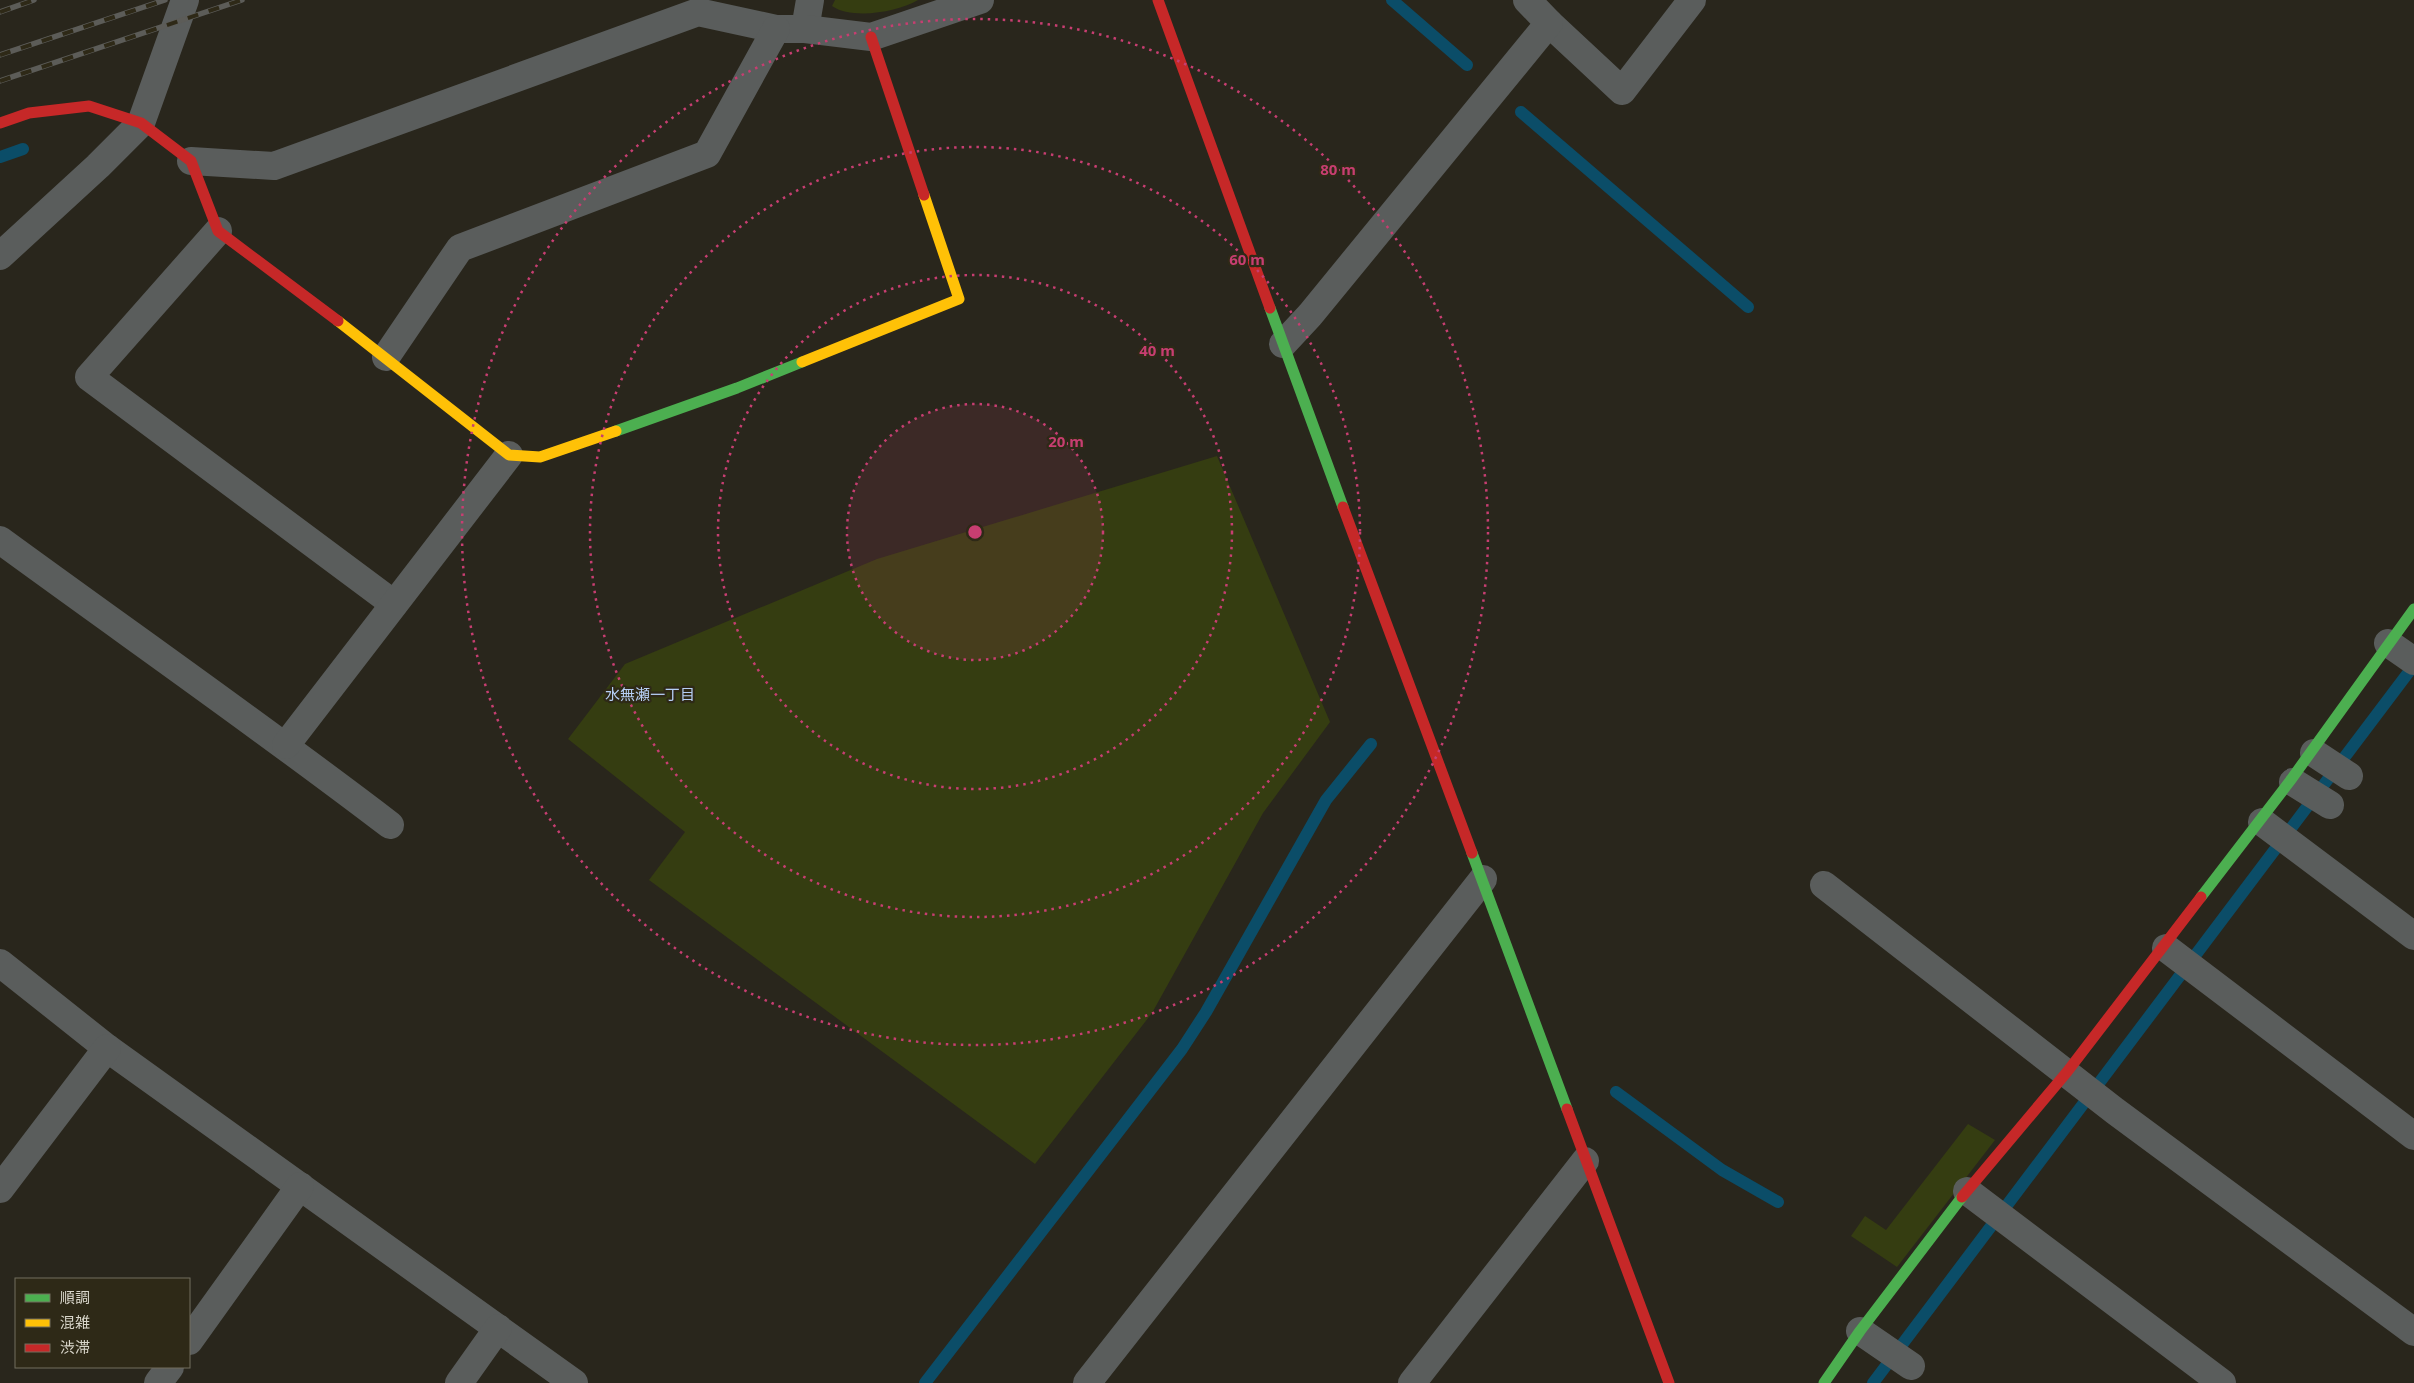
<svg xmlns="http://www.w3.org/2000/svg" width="2414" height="1383" viewBox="0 0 2414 1383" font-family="'Noto Sans','Noto Sans JP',sans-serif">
  <rect width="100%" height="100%" fill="#29261c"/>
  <g fill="#353d11">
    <path d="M 835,0 L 918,0 C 898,12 852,20 832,6 Z"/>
    <path d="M 1217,456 L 1330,722 L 1263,813 L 1152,1013 L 1035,1164 L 649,880 L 685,832 L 568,739 L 625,664 L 877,559 Z"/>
    <path d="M 1968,1124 L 1995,1140 L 1897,1267 L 1851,1236 L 1865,1216 L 1886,1230 Z"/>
  </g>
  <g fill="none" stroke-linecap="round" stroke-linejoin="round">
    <g stroke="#0b4d68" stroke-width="12">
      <path d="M 1392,0 L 1467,65"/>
      <path d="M 1521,112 L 1748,307"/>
      <path d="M 0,157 L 23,149"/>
      <path d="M 1616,1092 L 1722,1170 L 1778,1202"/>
      <path d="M 925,1383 L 1182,1049 L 1206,1012 L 1326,800 L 1371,744"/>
      <path d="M 1873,1383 L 2414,665"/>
    </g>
    <g stroke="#5a5d5c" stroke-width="28">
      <path d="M 1549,23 L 1622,91 L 1692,0"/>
      <path d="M 805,29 L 810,0"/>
      <path d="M 191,161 L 274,166 L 698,12 L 776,29 L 805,29 L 871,37 L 980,0"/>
      <path d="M 218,231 L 89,377 L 394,604"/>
      <path d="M 0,256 L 98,166 L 141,123 L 185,0"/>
      <path d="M 1283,344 L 1310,315 L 1549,23 L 1527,0"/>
      <path d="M 386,357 L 460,248 L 707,154 L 776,29"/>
      <path d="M 0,540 C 130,635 262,727 390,825"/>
      <path d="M 2388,643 L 2414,661"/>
      <path d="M 286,745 L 509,455"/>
      <path d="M 2314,753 L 2349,776"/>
      <path d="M 2293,782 L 2330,805"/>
      <path d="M 2262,822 L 2414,936"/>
      <path d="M 1824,885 L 2115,1111 L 2414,1332"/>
      <path d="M 2166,948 L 2414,1136"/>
      <path d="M 0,963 L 107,1048 L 574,1383"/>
      <path d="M 0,1189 L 107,1048"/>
      <path d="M 1967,1191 L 2222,1383"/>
      <path d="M 1860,1331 L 1911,1366"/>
      <path d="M 189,1341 L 300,1186"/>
      <path d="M 158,1383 L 170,1367"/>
      <path d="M 459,1383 L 498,1328"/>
      <path d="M 1087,1383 L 1483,879"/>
      <path d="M 1412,1383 L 1585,1161"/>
    </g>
    <g stroke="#4caf50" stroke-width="11">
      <path d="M 1270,308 L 1343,507"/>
      <path d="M 616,431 L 737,388 L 802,362"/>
      <path d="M 1472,853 L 1567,1109"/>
      <path d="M 2201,897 L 2290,781 L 2414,609"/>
      <path d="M 1824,1383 L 1860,1331 L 1962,1197"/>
    </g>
    <g stroke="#ffc107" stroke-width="11">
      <path d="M 338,321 L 509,455 L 540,457 L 616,431"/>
      <path d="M 802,362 L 959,299 L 924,195"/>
    </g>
    <g stroke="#c62828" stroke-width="11">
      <path d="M 1158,0 L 1270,308"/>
      <path d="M 871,37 L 924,195"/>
      <path d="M 0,123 L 29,113 L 89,106 L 141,123 L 191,161 L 218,231 L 338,321"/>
      <path d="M 1343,507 L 1472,853"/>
      <path d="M 1567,1109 L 1669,1383"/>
      <path d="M 1962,1197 L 2067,1072 L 2201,897"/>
    </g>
    <defs>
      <g id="rail">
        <path d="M 0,12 L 34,0"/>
        <path d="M 0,55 L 165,0"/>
        <path d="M 0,81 L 242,0"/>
      </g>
    </defs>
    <use href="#rail" stroke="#5c5c58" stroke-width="5.5"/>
    <use href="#rail" stroke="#2e2917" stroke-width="4" stroke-dasharray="11" stroke-linecap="butt"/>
  </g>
  <circle cx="975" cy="532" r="128" fill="#c73e71" fill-opacity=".12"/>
  <g fill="none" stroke="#c73e71" stroke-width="2.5" stroke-dasharray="2.5 5">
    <circle cx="975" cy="532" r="128"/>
    <circle cx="975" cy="532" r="257"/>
    <circle cx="975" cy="532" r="385"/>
    <circle cx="975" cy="532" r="513"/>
  </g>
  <g text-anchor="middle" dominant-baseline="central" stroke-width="4.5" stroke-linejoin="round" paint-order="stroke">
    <g font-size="15" fill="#b6cff5" stroke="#2e2917">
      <text x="650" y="694">水無瀬一丁目</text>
    </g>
  </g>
  <circle cx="975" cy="532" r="8" fill="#c73e71" stroke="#2e2917" stroke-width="2.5"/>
  <g font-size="15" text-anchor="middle" font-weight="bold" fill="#c73e71" stroke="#2e2917" stroke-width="4.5" stroke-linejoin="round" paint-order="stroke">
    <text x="1338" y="175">80 m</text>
    <text x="1247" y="265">60 m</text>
    <text x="1157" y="356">40 m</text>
    <text x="1066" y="447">20 m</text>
  </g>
  <rect x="15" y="1278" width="175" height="90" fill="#2e2917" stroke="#726e5f"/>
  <rect x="25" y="1294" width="25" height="8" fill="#4caf50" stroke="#726e5f"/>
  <text x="60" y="1303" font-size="15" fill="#d9d6cb">順調</text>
  <rect x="25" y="1319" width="25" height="8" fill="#ffc107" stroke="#726e5f"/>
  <text x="60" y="1328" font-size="15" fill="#d9d6cb">混雑</text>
  <rect x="25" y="1344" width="25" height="8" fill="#c62828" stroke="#726e5f"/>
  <text x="60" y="1353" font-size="15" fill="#d9d6cb">渋滞</text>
</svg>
